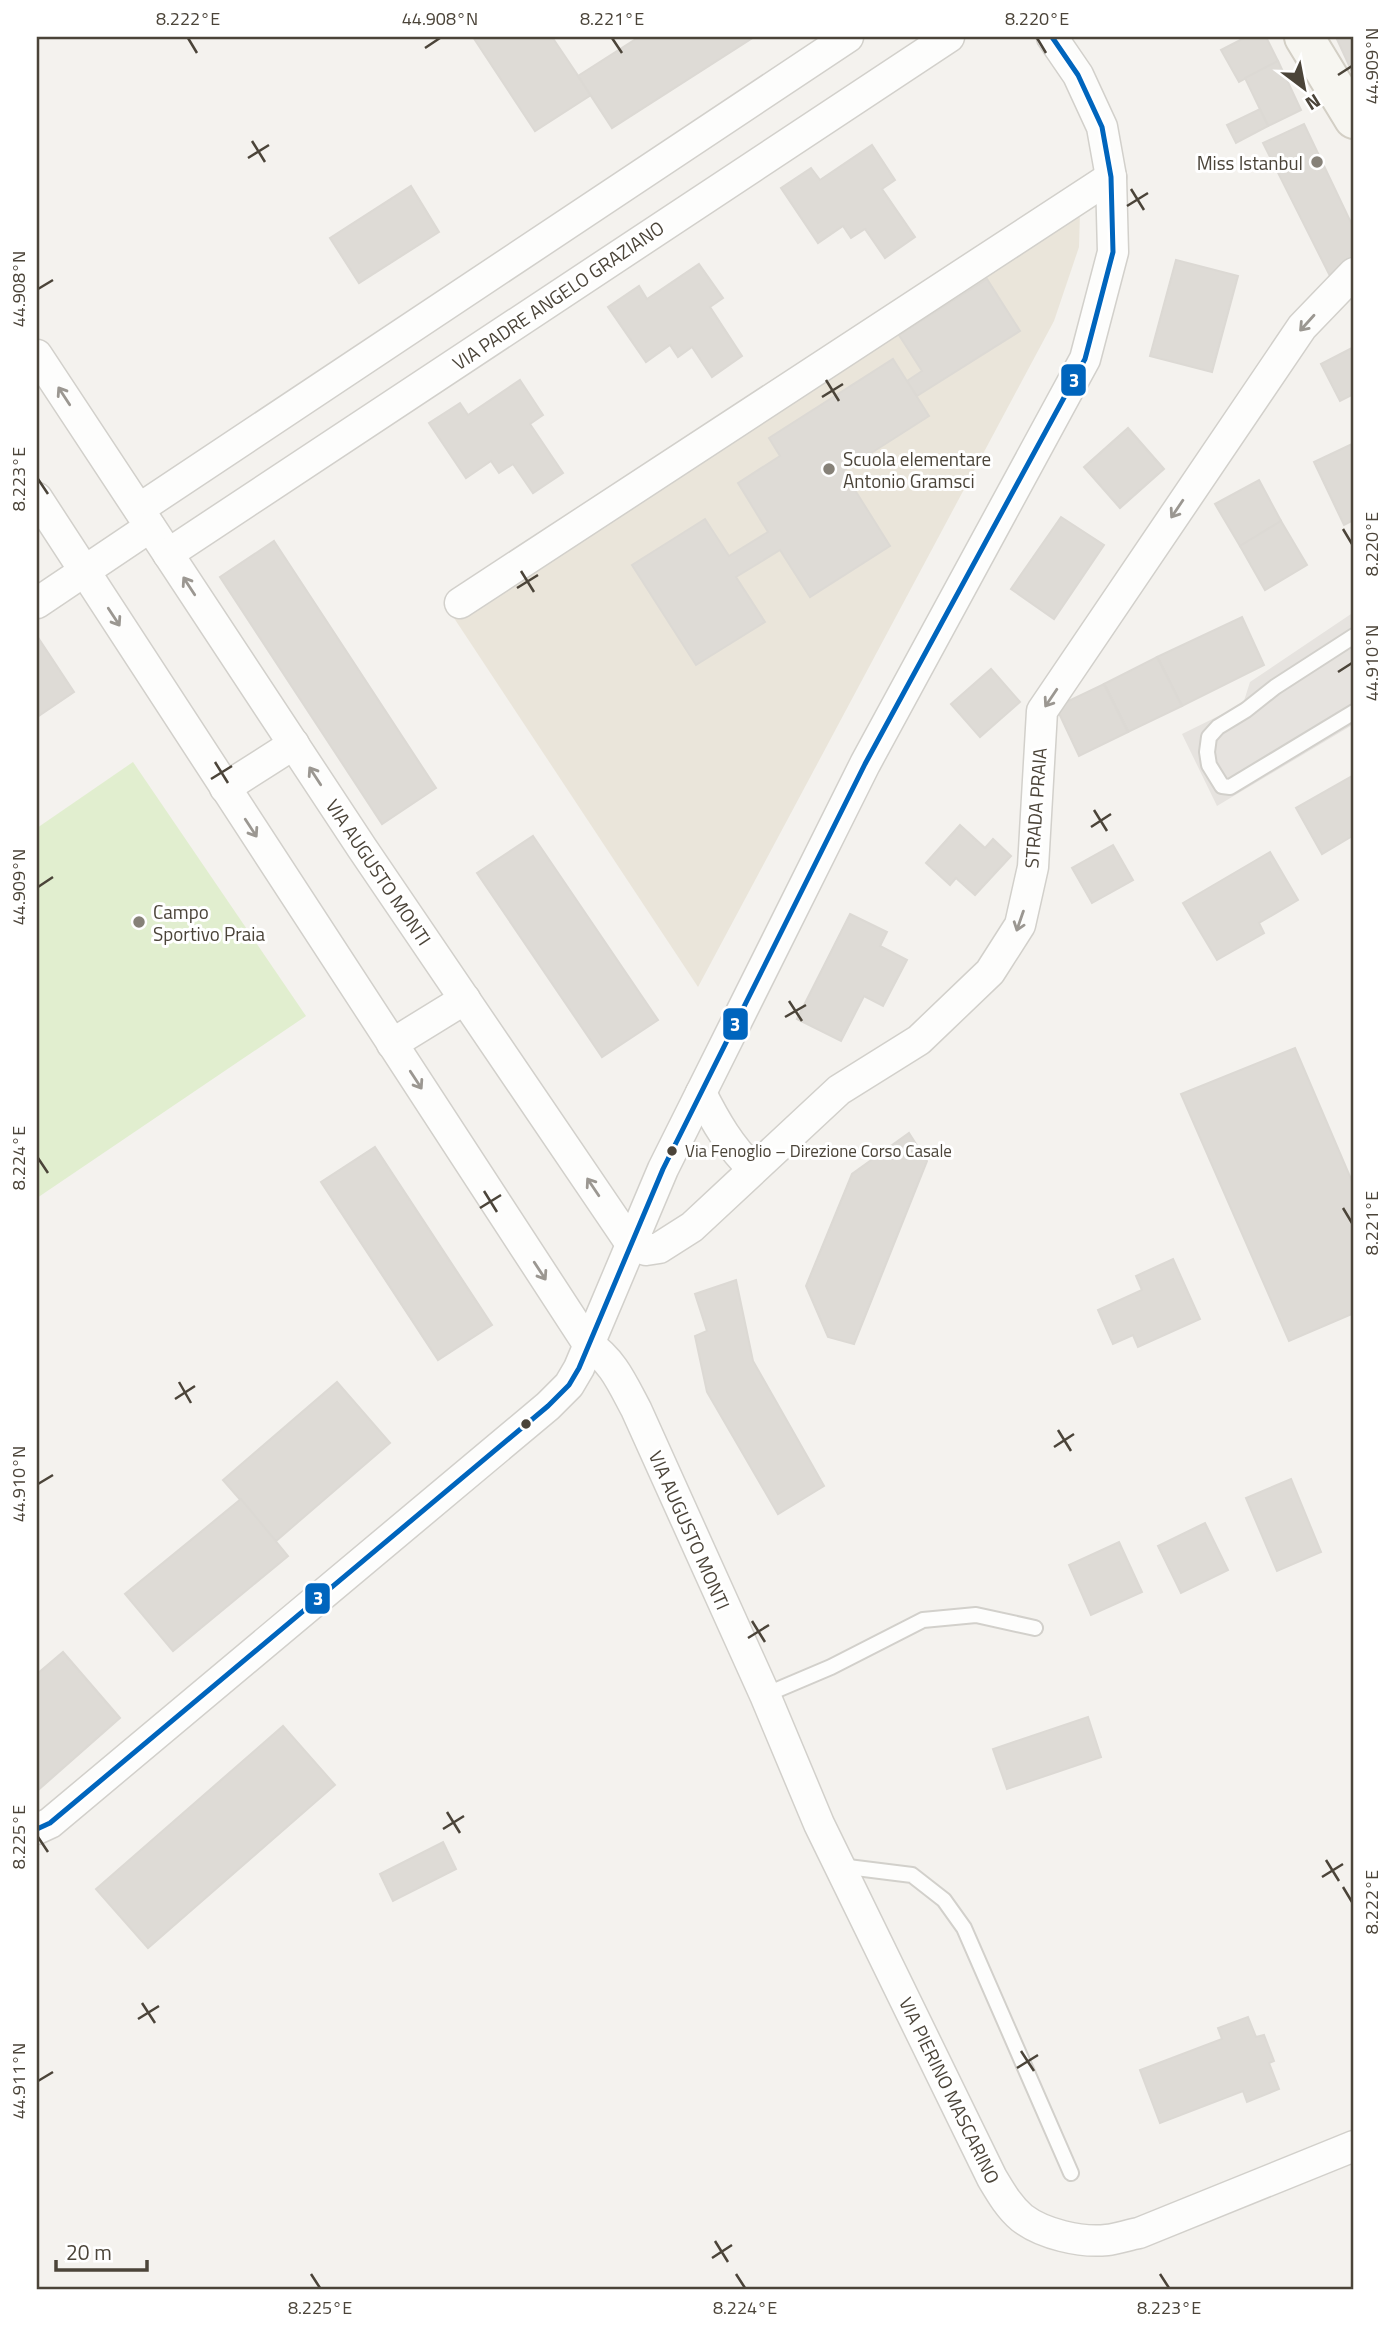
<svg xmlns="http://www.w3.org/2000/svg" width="1391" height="2327" viewBox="0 0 1391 2327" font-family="'Titillium Web',sans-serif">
  <rect width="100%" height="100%" fill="#f4f2ee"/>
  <path fill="#eae5da" d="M 1080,212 L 1079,247 L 1054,321 L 698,987 L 454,618 Z"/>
  <path fill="#e1eecf" d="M 133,762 L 306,1016 L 37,1198 L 37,828 Z"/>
  <path fill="#e6e3df" d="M 1354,612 L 1354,724 L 1217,806 L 1182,734 L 1243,704 L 1250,682 Z"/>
  <g fill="#dedbd6" stroke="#dcd9d4" stroke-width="2">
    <path d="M 473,37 L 552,37 L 591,95 L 535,131 Z"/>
    <path d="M 639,37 L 754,37 L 612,128 L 578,76 Z"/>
    <path d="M 1246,37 L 1266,37 L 1278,61 L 1239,82 L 1221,50 Z"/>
    <path d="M 1336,37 L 1354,37 L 1354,76 Z"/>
    <path d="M 1278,61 L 1301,110 L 1268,126 L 1245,78 Z"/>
    <path d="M 1260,109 L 1268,126 L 1236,143 L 1227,125 Z"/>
    <path d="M 1304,124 L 1354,229 L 1354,260 L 1331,278 L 1263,143 Z"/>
    <path d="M 872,145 L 895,180 L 882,189 L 915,237 L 885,258 L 865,229 L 851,238 L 843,226 L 818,243 L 781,188 L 811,168 L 820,180 Z"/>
    <path d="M 411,186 L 439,232 L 359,283 L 330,238 Z"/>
    <path d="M 1176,260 L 1238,276 L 1212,372 L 1150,356 Z"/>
    <path d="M 699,264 L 723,298 L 710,307 L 742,356 L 712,377 L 692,347 L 678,357 L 670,345 L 646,362 L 608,307 L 639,286 L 647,299 Z"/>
    <path d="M 987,279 L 1020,331 L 917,396 L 907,381 L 922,371 L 899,335 Z"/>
    <path d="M 1354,347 L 1354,394 L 1340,401 L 1321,364 Z"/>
    <path d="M 893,359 L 929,416 L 843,471 L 890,546 L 810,597 L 780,550 L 736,577 L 765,622 L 696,665 L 632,565 L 705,519 L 729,556 L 768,532 L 738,483 L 780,456 L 769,438 Z"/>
    <path d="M 520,380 L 543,415 L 530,424 L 563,473 L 533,493 L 513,464 L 499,473 L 491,461 L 466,478 L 429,423 L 460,403 L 468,415 Z"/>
    <path d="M 1128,428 L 1164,469 L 1120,508 L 1084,467 Z"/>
    <path d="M 1354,443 L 1354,520 L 1344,525 L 1314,462 Z"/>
    <path d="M 1259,480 L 1281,521 L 1240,546 L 1215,504 Z"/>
    <path d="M 1061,517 L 1104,545 L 1054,619 L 1011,589 Z"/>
    <path d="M 1281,521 L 1307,565 L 1265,590 L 1240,546 Z"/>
    <path d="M 274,541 L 436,788 L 382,824 L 220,577 Z"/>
    <path d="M 1242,617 L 1264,665 L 1182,706 L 1157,657 Z"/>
    <path d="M 37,636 L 74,692 L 37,717 Z"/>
    <path d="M 1157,657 L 1182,706 L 1128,732 L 1104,684 Z"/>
    <path d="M 991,669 L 1020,702 L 980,737 L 951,704 Z"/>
    <path d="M 1104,684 L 1128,732 L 1079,756 L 1056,707 Z"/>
    <path d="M 1354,775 L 1354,835 L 1322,854 L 1296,808 Z"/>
    <path d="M 960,825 L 985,848 L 993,839 L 1011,856 L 975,895 L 956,878 L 950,885 L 926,863 Z"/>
    <path d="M 533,836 L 658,1020 L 602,1057 L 477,873 Z"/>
    <path d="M 1113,845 L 1133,880 L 1092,903 L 1072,868 Z"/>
    <path d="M 1270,852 L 1298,900 L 1259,923 L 1264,933 L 1217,960 L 1183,903 Z"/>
    <path d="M 850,914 L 887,932 L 880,946 L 907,960 L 883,1006 L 864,996 L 841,1041 L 797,1019 Z"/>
    <path d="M 1295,1048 L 1354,1186 L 1354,1313 L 1289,1341 L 1181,1094 Z"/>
    <path d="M 909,1133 L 927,1161 L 854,1344 L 828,1337 L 806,1286 L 852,1174 Z"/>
    <path d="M 375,1147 L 492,1325 L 438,1360 L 321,1182 Z"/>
    <path d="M 1173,1259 L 1200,1319 L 1138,1347 L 1133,1335 L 1113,1344 L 1098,1310 L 1142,1290 L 1136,1276 Z"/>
    <path d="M 736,1280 L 753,1361 L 824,1486 L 778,1514 L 707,1392 L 695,1336 L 707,1331 L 695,1294 Z"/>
    <path d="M 337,1382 L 390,1443 L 276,1541 L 223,1480 Z"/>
    <path d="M 1291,1479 L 1321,1552 L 1277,1571 L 1246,1498 Z"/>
    <path d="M 241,1499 L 288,1556 L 173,1651 L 125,1594 Z"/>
    <path d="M 1205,1523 L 1228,1570 L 1181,1593 L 1158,1546 Z"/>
    <path d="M 1119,1542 L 1142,1592 L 1091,1615 L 1069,1565 Z"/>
    <path d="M 63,1652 L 120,1718 L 37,1791 L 37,1674 Z"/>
    <path d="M 1088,1717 L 1101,1757 L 1007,1789 L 993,1749 Z"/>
    <path d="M 283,1726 L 335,1785 L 148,1948 L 96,1889 Z"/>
    <path d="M 443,1842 L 456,1869 L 393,1901 L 380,1874 Z"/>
    <path d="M 1248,2017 L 1256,2037 L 1264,2035 L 1274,2061 L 1269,2063 L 1279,2089 L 1247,2102 L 1243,2091 L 1160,2123 L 1140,2070 L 1222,2039 L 1218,2028 Z"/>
  </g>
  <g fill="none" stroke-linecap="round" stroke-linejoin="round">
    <defs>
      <g id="lane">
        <path d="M 1354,636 L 1275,687 L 1246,710 L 1218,727 L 1209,737 L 1207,752 L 1209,765 L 1222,786 L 1230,787 L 1354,712"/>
        <path d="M 765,1695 L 831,1667 L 923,1620 L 976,1615 L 1035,1628"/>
        <path d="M 840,1866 L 912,1875 L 944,1900 L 964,1928 L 1071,2173"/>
      </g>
      <g id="street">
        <path d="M 37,355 L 362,848 L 631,1244 L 646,1250 L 659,1248 L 692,1227 L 839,1090 L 919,1040 L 990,972 L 1020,925 L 1033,867 L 1042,711 L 1302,327 L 1354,273"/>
        <path d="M 37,498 L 588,1344 C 613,1361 622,1383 636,1409 L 765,1695 L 819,1824 L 992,2178 C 1001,2193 1009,2207 1022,2218 C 1043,2234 1081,2243 1107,2240 C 1117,2239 1128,2235 1139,2233 L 1354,2146"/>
        <path d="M 139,509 L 848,37"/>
        <path d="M 168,554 L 949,37"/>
        <path d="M 37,603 L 150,527"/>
        <path d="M 460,603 L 1111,177"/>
        <path d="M 225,788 L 294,744"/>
        <path d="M 392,1044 L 465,999"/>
        <path d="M 701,1093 C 715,1121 730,1147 753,1169"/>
        <path d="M 37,1829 L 50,1823 L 548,1406 L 569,1385 L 579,1368 L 663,1169 L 865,764 L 1085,359 L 1113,252 L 1111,177 L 1102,127 L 1078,75 L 1052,37"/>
      </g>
      <path id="secondary" d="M 1304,37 L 1354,119"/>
    </defs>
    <use href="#lane" stroke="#d2d0cb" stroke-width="18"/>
    <use href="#street" stroke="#d2d0cb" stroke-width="33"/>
    <use href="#secondary" stroke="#d3cfc5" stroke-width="42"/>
    <use href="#lane" stroke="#fdfdfc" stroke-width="14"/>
    <use href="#street" stroke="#fdfdfc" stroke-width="30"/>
    <use href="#secondary" stroke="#f7f6f1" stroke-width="38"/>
    <defs>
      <path id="bus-1" d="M 37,1829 L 50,1823 L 548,1406 L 569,1385 L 579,1368 L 663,1169 L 865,764 L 1085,359 L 1113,252 L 1111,177 L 1102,127 L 1078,75 L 1052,37"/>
    </defs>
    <use href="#bus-1" stroke="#fff" stroke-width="10"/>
    <use href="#bus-1" stroke="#0065bd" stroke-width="5"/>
  </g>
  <defs><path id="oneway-shaft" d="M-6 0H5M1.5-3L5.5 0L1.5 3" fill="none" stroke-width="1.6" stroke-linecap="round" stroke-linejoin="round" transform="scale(1.75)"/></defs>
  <g stroke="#9b9791">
    <use href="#oneway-shaft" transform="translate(1307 323) rotate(132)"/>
    <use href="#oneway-shaft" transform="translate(64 396) rotate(-123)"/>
    <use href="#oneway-shaft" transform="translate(1177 509) rotate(124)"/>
    <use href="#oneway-shaft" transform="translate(189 586) rotate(-123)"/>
    <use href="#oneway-shaft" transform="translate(114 617) rotate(57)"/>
    <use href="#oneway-shaft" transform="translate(1051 698) rotate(124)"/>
    <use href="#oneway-shaft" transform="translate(315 776) rotate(-123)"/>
    <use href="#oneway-shaft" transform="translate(251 828) rotate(57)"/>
    <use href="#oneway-shaft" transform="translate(1020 921) rotate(109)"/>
    <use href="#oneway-shaft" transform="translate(416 1080) rotate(57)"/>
    <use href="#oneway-shaft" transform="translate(593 1187) rotate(-124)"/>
    <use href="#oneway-shaft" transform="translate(540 1271) rotate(57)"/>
  </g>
  <path fill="none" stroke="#4b4439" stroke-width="2.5" d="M 188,38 L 197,53M 612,38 L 622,53M 1037,38 L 1046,53M 425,48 L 440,38M 1338,75 L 1352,66M 252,141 L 265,162M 248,158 L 269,145M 1131,189 L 1144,210M 1127,206 L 1148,193M 38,289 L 53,280M 826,380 L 839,401M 822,397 L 843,384M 38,479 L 48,494M 1343,529 L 1352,544M 521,571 L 534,592M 517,588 L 538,575M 1338,672 L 1352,663M 215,762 L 228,783M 211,779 L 232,766M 1094,810 L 1107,831M 1091,827 L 1111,814M 38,887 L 53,877M 789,1001 L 802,1021M 785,1017 L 806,1005M 38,1158 L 48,1173M 484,1191 L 497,1212M 480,1208 L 501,1195M 1343,1208 L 1352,1223M 179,1382 L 191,1403M 175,1399 L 195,1386M 1058,1430 L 1071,1451M 1054,1447 L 1074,1434M 38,1484 L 53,1475M 752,1621 L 765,1642M 748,1638 L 769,1625M 447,1812 L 460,1833M 443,1829 L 464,1816M 38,1837 L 48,1852M 1326,1860 L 1339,1881M 1322,1877 L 1343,1864M 1343,1887 L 1352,1902M 142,2003 L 155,2023M 138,2019 L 159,2006M 1021,2051 L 1034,2071M 1017,2068 L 1038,2055M 38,2081 L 53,2072M 715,2241 L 728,2262M 712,2258 L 732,2245M 311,2274 L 320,2288M 736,2274 L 745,2288M 1160,2274 L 1169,2288"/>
  <g fill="#868178" stroke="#fff" stroke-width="2.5">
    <circle cx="1317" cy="162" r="7"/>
    <circle cx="829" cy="469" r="7"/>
    <circle cx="139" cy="922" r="7"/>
  </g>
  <g fill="#4b4439" stroke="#fff" stroke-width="2.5">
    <circle cx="672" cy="1151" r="6"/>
    <circle cx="526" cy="1424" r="6"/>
  </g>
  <g text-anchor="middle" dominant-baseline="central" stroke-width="6" stroke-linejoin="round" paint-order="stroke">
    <g font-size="17" fill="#4b4439" stroke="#fff" text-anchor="start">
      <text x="685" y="1151">Via Fenoglio – Direzione Corso Casale</text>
    </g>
    <g font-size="19" fill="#4b4439" stroke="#fff" text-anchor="start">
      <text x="1303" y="162" text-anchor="end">Miss Istanbul</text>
      <text x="843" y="458">Scuola elementare<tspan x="843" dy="22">Antonio Gramsci</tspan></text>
      <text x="153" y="911">Campo<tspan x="153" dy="22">Sportivo Praia</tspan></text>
    </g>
    <g font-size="19" fill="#4b4439" stroke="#fff">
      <text transform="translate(558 295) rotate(-34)">VIA PADRE ANGELO GRAZIANO</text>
      <text transform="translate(1035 808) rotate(-86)">STRADA PRAIA</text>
      <text transform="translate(379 872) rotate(56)">VIA AUGUSTO MONTI</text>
      <text transform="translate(690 1530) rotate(66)">VIA AUGUSTO MONTI</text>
      <text transform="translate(950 2090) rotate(64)">VIA PIERINO MASCARINO</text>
    </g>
  </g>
  <g stroke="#fff" stroke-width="2.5">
    <rect x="1060" y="363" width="27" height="34" rx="7" fill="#0065bd"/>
    <rect x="722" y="1007" width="27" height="34" rx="7" fill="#0065bd"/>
    <rect x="304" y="1582" width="27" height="33" rx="7" fill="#0065bd"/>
  </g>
  <g font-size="19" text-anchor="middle" font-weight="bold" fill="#fff">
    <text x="1074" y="387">3</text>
    <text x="735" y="1031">3</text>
    <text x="318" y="1605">3</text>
  </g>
  <rect width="1391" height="2327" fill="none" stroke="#ffffff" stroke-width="77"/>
  <g transform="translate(1304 88) rotate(148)" stroke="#ffffff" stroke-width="5" paint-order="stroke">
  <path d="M0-5L12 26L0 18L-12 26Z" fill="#4b4439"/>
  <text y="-10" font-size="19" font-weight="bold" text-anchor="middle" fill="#4b4439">N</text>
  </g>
  <path d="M56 2260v10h91v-10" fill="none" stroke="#4b4439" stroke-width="3.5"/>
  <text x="66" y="2260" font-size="21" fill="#4b4439" stroke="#ffffff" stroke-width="5" paint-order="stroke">20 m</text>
  <rect x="38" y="38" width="1314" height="2250" fill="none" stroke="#4b4439" stroke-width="2.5"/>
  <g font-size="18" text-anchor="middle" fill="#4b4439">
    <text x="188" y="25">8.222°E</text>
    <text x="440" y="25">44.908°N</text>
    <text x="612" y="25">8.221°E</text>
    <text x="1037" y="25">8.220°E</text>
    <text transform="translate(1372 66) rotate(-90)" y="6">44.909°N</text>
    <text transform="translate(19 289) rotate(-90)" y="6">44.908°N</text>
    <text transform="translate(19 479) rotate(-90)" y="6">8.223°E</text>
    <text transform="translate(1372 544) rotate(-90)" y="6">8.220°E</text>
    <text transform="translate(1372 663) rotate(-90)" y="6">44.910°N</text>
    <text transform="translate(19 887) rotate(-90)" y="6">44.909°N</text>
    <text transform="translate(19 1158) rotate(-90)" y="6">8.224°E</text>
    <text transform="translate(1372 1223) rotate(-90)" y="6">8.221°E</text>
    <text transform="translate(19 1484) rotate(-90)" y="6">44.910°N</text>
    <text transform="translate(19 1837) rotate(-90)" y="6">8.225°E</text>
    <text transform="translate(1372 1902) rotate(-90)" y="6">8.222°E</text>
    <text transform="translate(19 2081) rotate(-90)" y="6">44.911°N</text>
    <text x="320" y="2314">8.225°E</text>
    <text x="745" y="2314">8.224°E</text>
    <text x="1169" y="2314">8.223°E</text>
  </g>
</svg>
